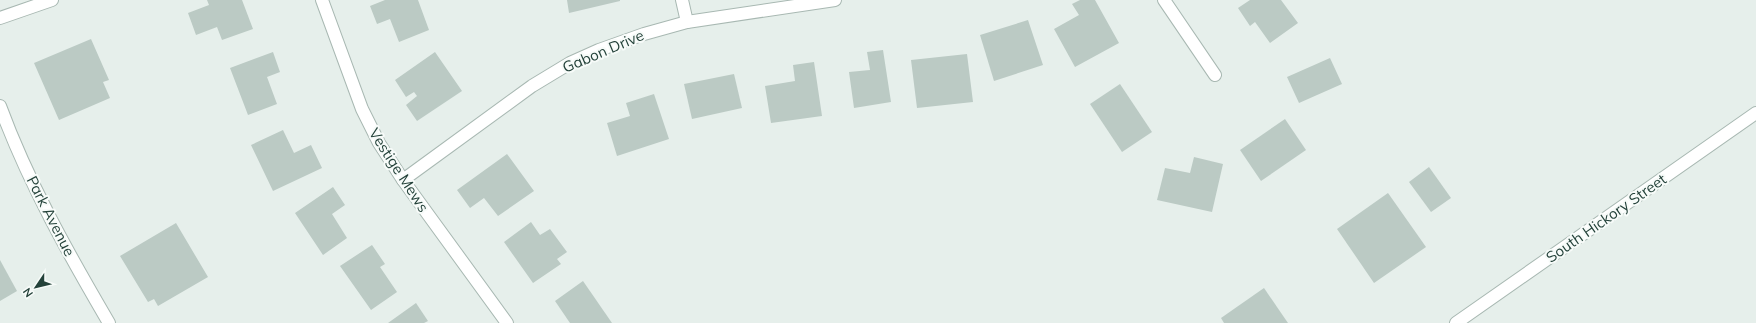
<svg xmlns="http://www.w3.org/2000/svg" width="1756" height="323" viewBox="0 0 1756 323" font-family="Mulish,sans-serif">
  <rect width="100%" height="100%" fill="#e6efeb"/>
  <g fill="#bbcac4">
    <path d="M 207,0 L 242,0 L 253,29 L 222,40 L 217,27 L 196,35 L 188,13 L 209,5 Z"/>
    <path d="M 385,0 L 418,0 L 429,30 L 399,42 L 390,19 L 377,24 L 370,6 Z"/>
    <path d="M 567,0 L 620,0 L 620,1 L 569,13 Z"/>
    <path d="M 1080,0 L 1095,0 L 1119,43 L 1075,67 L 1054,29 L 1079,15 L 1072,4 Z"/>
    <path d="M 1250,0 L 1281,0 L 1298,23 L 1270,43 L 1255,22 L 1250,26 L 1238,8 Z"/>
    <path d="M 1028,20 L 1043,65 L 994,81 L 980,35 Z"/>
    <path d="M 91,39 L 109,80 L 103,82 L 110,98 L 59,120 L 34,63 Z"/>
    <path d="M 883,50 L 891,102 L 854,108 L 849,72 L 870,70 L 867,52 Z"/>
    <path d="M 273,52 L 280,72 L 267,77 L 277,104 L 248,115 L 230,68 Z"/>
    <path d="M 435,52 L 462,91 L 417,121 L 406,105 L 417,96 L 414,92 L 406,97 L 395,80 Z"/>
    <path d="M 967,54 L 973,102 L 917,108 L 911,60 Z"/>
    <path d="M 1330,58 L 1342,84 L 1299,103 L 1287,77 Z"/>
    <path d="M 814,62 L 822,116 L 771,123 L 765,86 L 795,81 L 793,65 Z"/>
    <path d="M 734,74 L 742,108 L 692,119 L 684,84 Z"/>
    <path d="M 1120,84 L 1152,132 L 1122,152 L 1090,104 Z"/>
    <path d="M 654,94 L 669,139 L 617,156 L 607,123 L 630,116 L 626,103 Z"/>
    <path d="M 1285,119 L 1306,150 L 1261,181 L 1240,150 Z"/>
    <path d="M 283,130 L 294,153 L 311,145 L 322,168 L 273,191 L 251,145 Z"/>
    <path d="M 507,154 L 534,191 L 498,216 L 484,198 L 470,208 L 457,190 Z"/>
    <path d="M 1194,157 L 1223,164 L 1212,212 L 1157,200 L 1165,168 L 1190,173 Z"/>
    <path d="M 1429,167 L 1451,198 L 1431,212 L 1409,182 Z"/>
    <path d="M 333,187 L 345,205 L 332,214 L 347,238 L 323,255 L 295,213 Z"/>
    <path d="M 1388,193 L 1426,247 L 1374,283 L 1337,229 Z"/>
    <path d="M 531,222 L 540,235 L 550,229 L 567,252 L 557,259 L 561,264 L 533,283 L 504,242 Z"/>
    <path d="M 176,223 L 208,277 L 158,306 L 154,299 L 148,302 L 120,256 Z"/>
    <path d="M 372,245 L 385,264 L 380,267 L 397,292 L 371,310 L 340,266 Z"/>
    <path d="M 0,260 L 17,291 L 0,301 Z"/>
    <path d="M 583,281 L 612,323 L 570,323 L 555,301 Z"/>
    <path d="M 1264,288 L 1288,323 L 1224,323 L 1221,318 Z"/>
    <path d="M 416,303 L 428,321 L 424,323 L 388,323 Z"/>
  </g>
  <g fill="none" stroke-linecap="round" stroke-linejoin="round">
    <defs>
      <g id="minor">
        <path d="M 322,0 L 362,109 L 379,143 L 403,180 L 507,323"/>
        <path d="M 682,0 L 687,22"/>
        <path d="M 1164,0 L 1215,75"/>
        <path d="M 0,18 L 52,0"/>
        <path d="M 0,106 C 28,182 68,253 109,323"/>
        <path d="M 403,180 L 532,86 L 570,63 L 599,50 L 644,34 L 687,22 L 835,0"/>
        <path d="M 1456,323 L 1756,113"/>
      </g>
    </defs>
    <use href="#minor" stroke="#a8b8b2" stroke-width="14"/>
    <use href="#minor" stroke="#fff" stroke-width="12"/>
  </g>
  <g text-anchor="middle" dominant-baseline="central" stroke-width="4" stroke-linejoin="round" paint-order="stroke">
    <g font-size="15" fill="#24423a" stroke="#f7fbf9">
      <text transform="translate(603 51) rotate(-23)">Gabon Drive</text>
      <text transform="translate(399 170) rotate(57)">Vestige Mews</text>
      <text transform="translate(51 216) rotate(63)">Park Avenue</text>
      <text transform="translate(1606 218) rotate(-35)">South Hickory Street</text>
    </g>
  </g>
  <g transform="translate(36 287) rotate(235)" stroke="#f7fbf9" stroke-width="3" paint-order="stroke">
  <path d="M0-3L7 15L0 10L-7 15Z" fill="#24423a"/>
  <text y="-6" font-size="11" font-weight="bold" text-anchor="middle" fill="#24423a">N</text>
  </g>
</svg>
